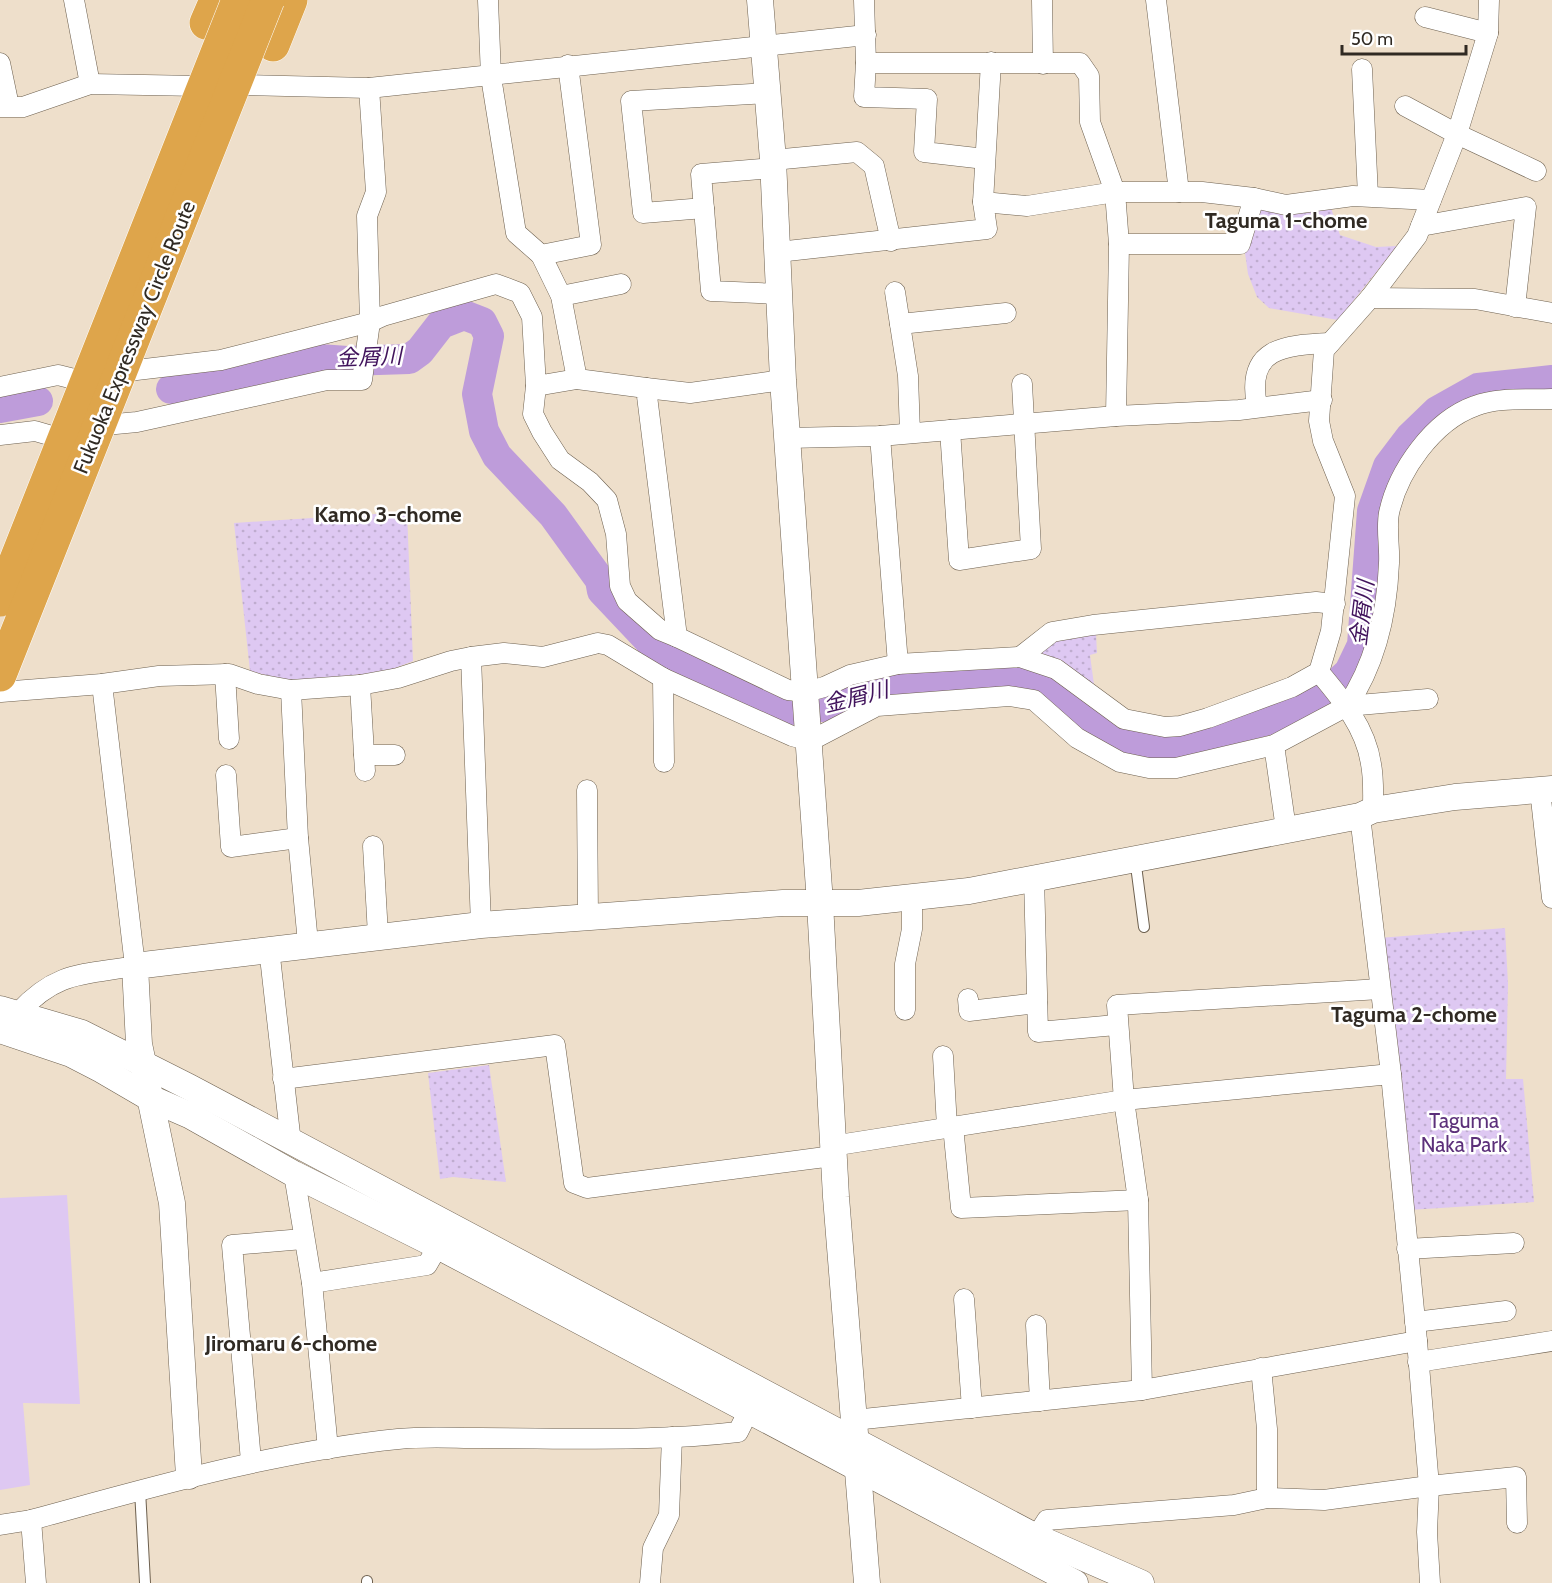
<svg xmlns="http://www.w3.org/2000/svg" width="1552" height="1583" viewBox="0 0 1552 1583" font-family="Cabin,'Noto Sans JP',sans-serif">
  <defs>
    <pattern id="green-dots" width="8" height="8" patternUnits="userSpaceOnUse" patternTransform="scale(1.5)"><rect width="8" height="8" fill="#dec8f2"/><path d="M2 2h.1M6 6h.1" fill="none" stroke="#bfaccf" stroke-width="1.8" stroke-linecap="round"/></pattern>
  </defs>
  <rect width="100%" height="100%" fill="#eedfcb"/>
  <g fill="url(#green-dots)">
    <path d="M 1330,205 L 1340,235 L 1376,247 L 1397,246 L 1338,320 L 1269,308 L 1257,297 L 1248,274 L 1245,253 L 1261,209 Z"/>
    <path d="M 407,512 L 413,661 L 385,672 L 288,681 L 250,671 L 234,523 Z"/>
    <path d="M 1096,633 L 1097,653 L 1090,655 L 1095,692 L 1040,656 L 1040,649 L 1050,640 Z"/>
    <path d="M 1505,928 L 1508,984 L 1506,1079 L 1523,1079 L 1534,1202 L 1409,1210 L 1379,938 Z"/>
    <path d="M 489,1065 L 506,1182 L 453,1177 L 440,1179 L 428,1073 Z"/>
  </g>
  <path fill="#dec8f2" d="M 67,1195 L 80,1404 L 23,1403 L 30,1485 L 0,1490 L 0,1198 Z"/>
  <g fill="none" stroke-linecap="round" stroke-linejoin="round">
    <g stroke="#be9cda" stroke-width="30">
      <path d="M 171,389 L 215,382 L 319,359 L 347,361 L 409,359 L 420,351 L 441,324 L 464,315 L 482,322 L 489,336 L 477,394 L 484,431 L 497,456 L 553,515 L 600,580 L 602,591 L 654,646 L 743,693 L 791,710 L 831,706 L 887,687 L 1004,678 L 1043,685 L 1090,725 L 1140,745 L 1175,748 L 1196,739 L 1265,721 L 1318,701 L 1349,672 L 1362,645 L 1372,511 L 1388,466 L 1410,437 L 1437,411 L 1478,388 L 1552,380"/>
      <path d="M 0,408 L 38,401"/>
    </g>
    <defs>
      <g id="service">
        <path d="M 1135,858 L 1144,927"/>
        <path d="M 140,1490 L 145,1583"/>
        <path d="M 367,1581 L 367,1583"/>
      </g>
      <g id="minor">
        <path d="M 74,0 L 90,84"/>
        <path d="M 488,0 L 491,77 L 516,233 L 541,255 L 561,296 L 577,379 L 646,388 L 677,637 L 788,690 L 806,692 L 824,687 L 850,675 L 898,664 L 1020,657 L 1056,669 L 1124,719 L 1165,727 L 1180,726 L 1208,718 L 1292,687 L 1319,672 L 1331,631 L 1345,496 L 1323,441 L 1319,421 L 1324,350 L 1370,298 L 1417,236 L 1457,134 L 1488,33 L 1489,0"/>
        <path d="M 864,0 L 866,63 L 1080,63 L 1089,76 L 1090,122 L 1115,192 L 1119,244 L 1116,416"/>
        <path d="M 1042,0 L 1043,64"/>
        <path d="M 1156,0 L 1179,192"/>
        <path d="M 1425,17 L 1488,33"/>
        <path d="M 0,63 L 9,106"/>
        <path d="M 866,63 L 864,97 L 927,99 L 924,152 L 985,159"/>
        <path d="M 1362,69 L 1368,196"/>
        <path d="M 241,85 L 369,88 L 866,35"/>
        <path d="M 1405,106 L 1457,134 L 1536,171"/>
        <path d="M 0,107 L 23,107 L 90,84 L 199,86"/>
        <path d="M 773,160 L 857,152 L 874,166 L 891,241"/>
        <path d="M 773,168 L 701,174 L 711,291 L 780,294"/>
        <path d="M 983,202 L 991,62"/>
        <path d="M 704,208 L 643,213 L 631,101 L 767,93"/>
        <path d="M 1421,226 L 1526,207 L 1515,307"/>
        <path d="M 1119,244 L 1240,244 L 1254,198"/>
        <path d="M 778,252 L 987,229 L 983,202 L 1027,206 L 1115,192 L 1202,192 L 1254,198 L 1286,205 L 1353,196 L 1431,200"/>
        <path d="M 541,255 L 591,245 L 568,65"/>
        <path d="M 895,292 L 908,376 L 910,433"/>
        <path d="M 561,296 L 621,284"/>
        <path d="M 1370,298 L 1475,299 L 1552,313"/>
        <path d="M 900,324 L 1006,313"/>
        <path d="M 128,371 L 221,360 L 370,322 L 383,316 L 496,284 L 520,293 L 532,317 L 536,386 L 577,379"/>
        <path d="M 536,386 L 533,414 L 542,432 L 560,460 L 590,482 L 607,500 L 616,534 L 620,586 L 627,601 L 660,630 L 677,637"/>
        <path d="M 0,387 L 58,375 L 82,381"/>
        <path d="M 646,388 L 690,393 L 783,380"/>
        <path d="M 1257,406 C 1246,348 1283,345 1330,343"/>
        <path d="M 105,425 L 137,422 L 327,380 L 362,380 L 370,322 L 367,216 L 376,192 L 369,88"/>
        <path d="M 950,430 L 959,560 L 1031,549 L 1022,384"/>
        <path d="M 0,435 L 35,431 L 59,438"/>
        <path d="M 880,436 L 898,664"/>
        <path d="M 787,438 L 880,436 L 1116,416 L 1239,410 L 1322,400"/>
        <path d="M 471,657 L 481,925"/>
        <path d="M 1020,657 L 1052,632 L 1093,625 L 1316,602 L 1335,604"/>
        <path d="M 1319,672 C 1341,698 1366,728 1371,764 C 1374,779 1373,795 1373,810"/>
        <path d="M 225,674 L 229,739"/>
        <path d="M 663,678 L 664,762"/>
        <path d="M 360,685 L 365,771"/>
        <path d="M 291,690 L 298,838 L 308,943"/>
        <path d="M 1,692 L 102,684 L 159,676 L 229,674 L 258,684 L 291,690 L 360,685 L 398,678 L 451,661 L 471,657 L 504,653 L 543,657 L 598,643 L 608,645 L 663,678 L 792,736 L 810,741 L 877,706 L 1009,696 L 1034,700 L 1077,738 L 1120,762 L 1149,768 L 1176,768 L 1274,745 L 1347,706 L 1428,699"/>
        <path d="M 1347,706 C 1376,663 1387,615 1389,563 C 1390,547 1386,529 1389,513 C 1398,471 1433,421 1475,406 C 1497,397 1528,400 1552,399"/>
        <path d="M 1274,745 L 1286,829"/>
        <path d="M 364,755 L 395,755"/>
        <path d="M 226,775 L 231,847 L 298,838"/>
        <path d="M 587,790 L 588,918"/>
        <path d="M 1540,790 L 1552,898"/>
        <path d="M 1360,816 L 1391,1074 L 1417,1341 L 1429,1486 L 1427,1532 L 1430,1583"/>
        <path d="M 373,846 L 378,935"/>
        <path d="M 1034,877 L 1038,1032 L 1116,1025"/>
        <path d="M 269,948 L 291,1143"/>
        <path d="M 968,999 L 969,1011 L 1037,1003"/>
        <path d="M 905,1010 L 905,964 L 912,929 L 912,897"/>
        <path d="M 19,1012 C 57,971 82,975 135,966 L 102,684"/>
        <path d="M 943,1056 L 947,1127"/>
        <path d="M 283,1079 L 555,1045 L 574,1183 L 587,1188 L 833,1156"/>
        <path d="M 953,1126 L 961,1208 L 1138,1200"/>
        <path d="M 832,1146 L 1124,1100 L 1391,1074"/>
        <path d="M 294,1174 L 312,1283 L 328,1449"/>
        <path d="M 1407,1249 L 1514,1243"/>
        <path d="M 312,1283 L 427,1265 L 438,1246"/>
        <path d="M 964,1299 L 972,1408"/>
        <path d="M 1415,1322 L 1506,1311"/>
        <path d="M 1036,1325 L 1040,1401"/>
        <path d="M 1418,1362 L 1552,1341"/>
        <path d="M 1261,1368 L 1267,1429 L 1267,1498"/>
        <path d="M 1142,1390 L 1138,1200 L 1124,1100 L 1117,1005 L 1380,989"/>
        <path d="M 854,1420 L 1142,1390 L 1417,1341"/>
        <path d="M 251,1461 L 232,1245 L 303,1239"/>
        <path d="M 31,1520 L 36,1583"/>
        <path d="M 0,1525 L 31,1520 C 152,1487 272,1452 398,1439 C 425,1436 453,1438 480,1438 C 565,1438 653,1442 738,1432 L 748,1412"/>
        <path d="M 1036,1537 L 1047,1520 L 1234,1505 L 1267,1498 L 1324,1500 L 1429,1486 L 1516,1477 L 1517,1523"/>
        <path d="M 650,1583 L 653,1548 L 669,1515 L 672,1437"/>
      </g>
      <g id="tertiary">
        <path d="M 760,0 L 773,160 L 783,380 L 820,903 L 836,1197 L 867,1583"/>
        <path d="M 0,1009 L 82,1033 L 189,1087 L 1036,1537 L 1141,1583"/>
        <path d="M 0,1030 L 71,1054 L 102,1070 L 150,1098 L 189,1115 L 294,1174 L 438,1246 L 1075,1583"/>
        <path d="M 189,1476 L 172,1203 L 139,1044 L 135,966 L 481,925 L 783,903 L 858,903 L 969,891 L 1360,816 L 1373,810 L 1455,797 L 1552,789"/>
      </g>
      <g id="motorway">
        <path d="M 206,23 L 216,0"/>
        <path d="M 273,45 L 291,0"/>
      </g>
    </defs>
    <use href="#service" stroke="#6d604f" stroke-width="12"/>
    <use href="#minor" stroke="#6d604f" stroke-width="21"/>
    <use href="#tertiary" stroke="#6d604f" stroke-width="27"/>
    <use href="#motorway" stroke="#fff" stroke-width="34"/>
    <use href="#service" stroke="#fff" stroke-width="10"/>
    <use href="#minor" stroke="#fff" stroke-width="20"/>
    <use href="#tertiary" stroke="#fff" stroke-width="26"/>
    <use href="#motorway" stroke="#dea54b" stroke-width="33"/>
    <defs>
      <g id="motorway-bridge">
        <path d="M 0,600 L 238,0"/>
        <path d="M 0,675 L 268,0"/>
      </g>
    </defs>
    <use href="#motorway-bridge" stroke="#fff" stroke-width="34" stroke-linecap="butt"/>
    <use href="#motorway-bridge" stroke="#dea54b" stroke-width="33"/>
  </g>
  <g text-anchor="middle" dominant-baseline="central" stroke-width="5" stroke-linejoin="round" paint-order="stroke">
    <g font-size="21" fill="#302a23" stroke="#fff">
      <text transform="translate(134 337) rotate(-68)">Fukuoka Expressway Circle Route</text>
    </g>
    <g font-size="21" fill="#5c307a" stroke="#fff">
      <text x="1464" y="1120">Taguma<tspan x="1464" dy="24">Naka Park</tspan></text>
    </g>
    <g font-size="22" font-weight="bold" fill="#302a23" stroke="#fff">
      <text x="1286" y="220">Taguma 1-chome</text>
      <text x="388" y="514">Kamo 3-chome</text>
      <text x="1414" y="1014">Taguma 2-chome</text>
      <text x="291" y="1343">Jiromaru 6-chome</text>
    </g>
    <g font-size="22" font-style="italic" fill="#41135c" stroke="#fff">
      <text transform="translate(369 357) rotate(-2)">金屑川</text>
      <text transform="translate(1362 613) rotate(-83)">金屑川</text>
      <text transform="translate(856 697) rotate(-14)">金屑川</text>
    </g>
  </g>
  <path d="M1342 45v9h124v-9" fill="none" stroke="#302a23" stroke-width="3"/>
  <text x="1351" y="45" font-size="18" fill="#302a23" stroke="#ffffff" stroke-width="4.5" paint-order="stroke">50 m</text>
</svg>
